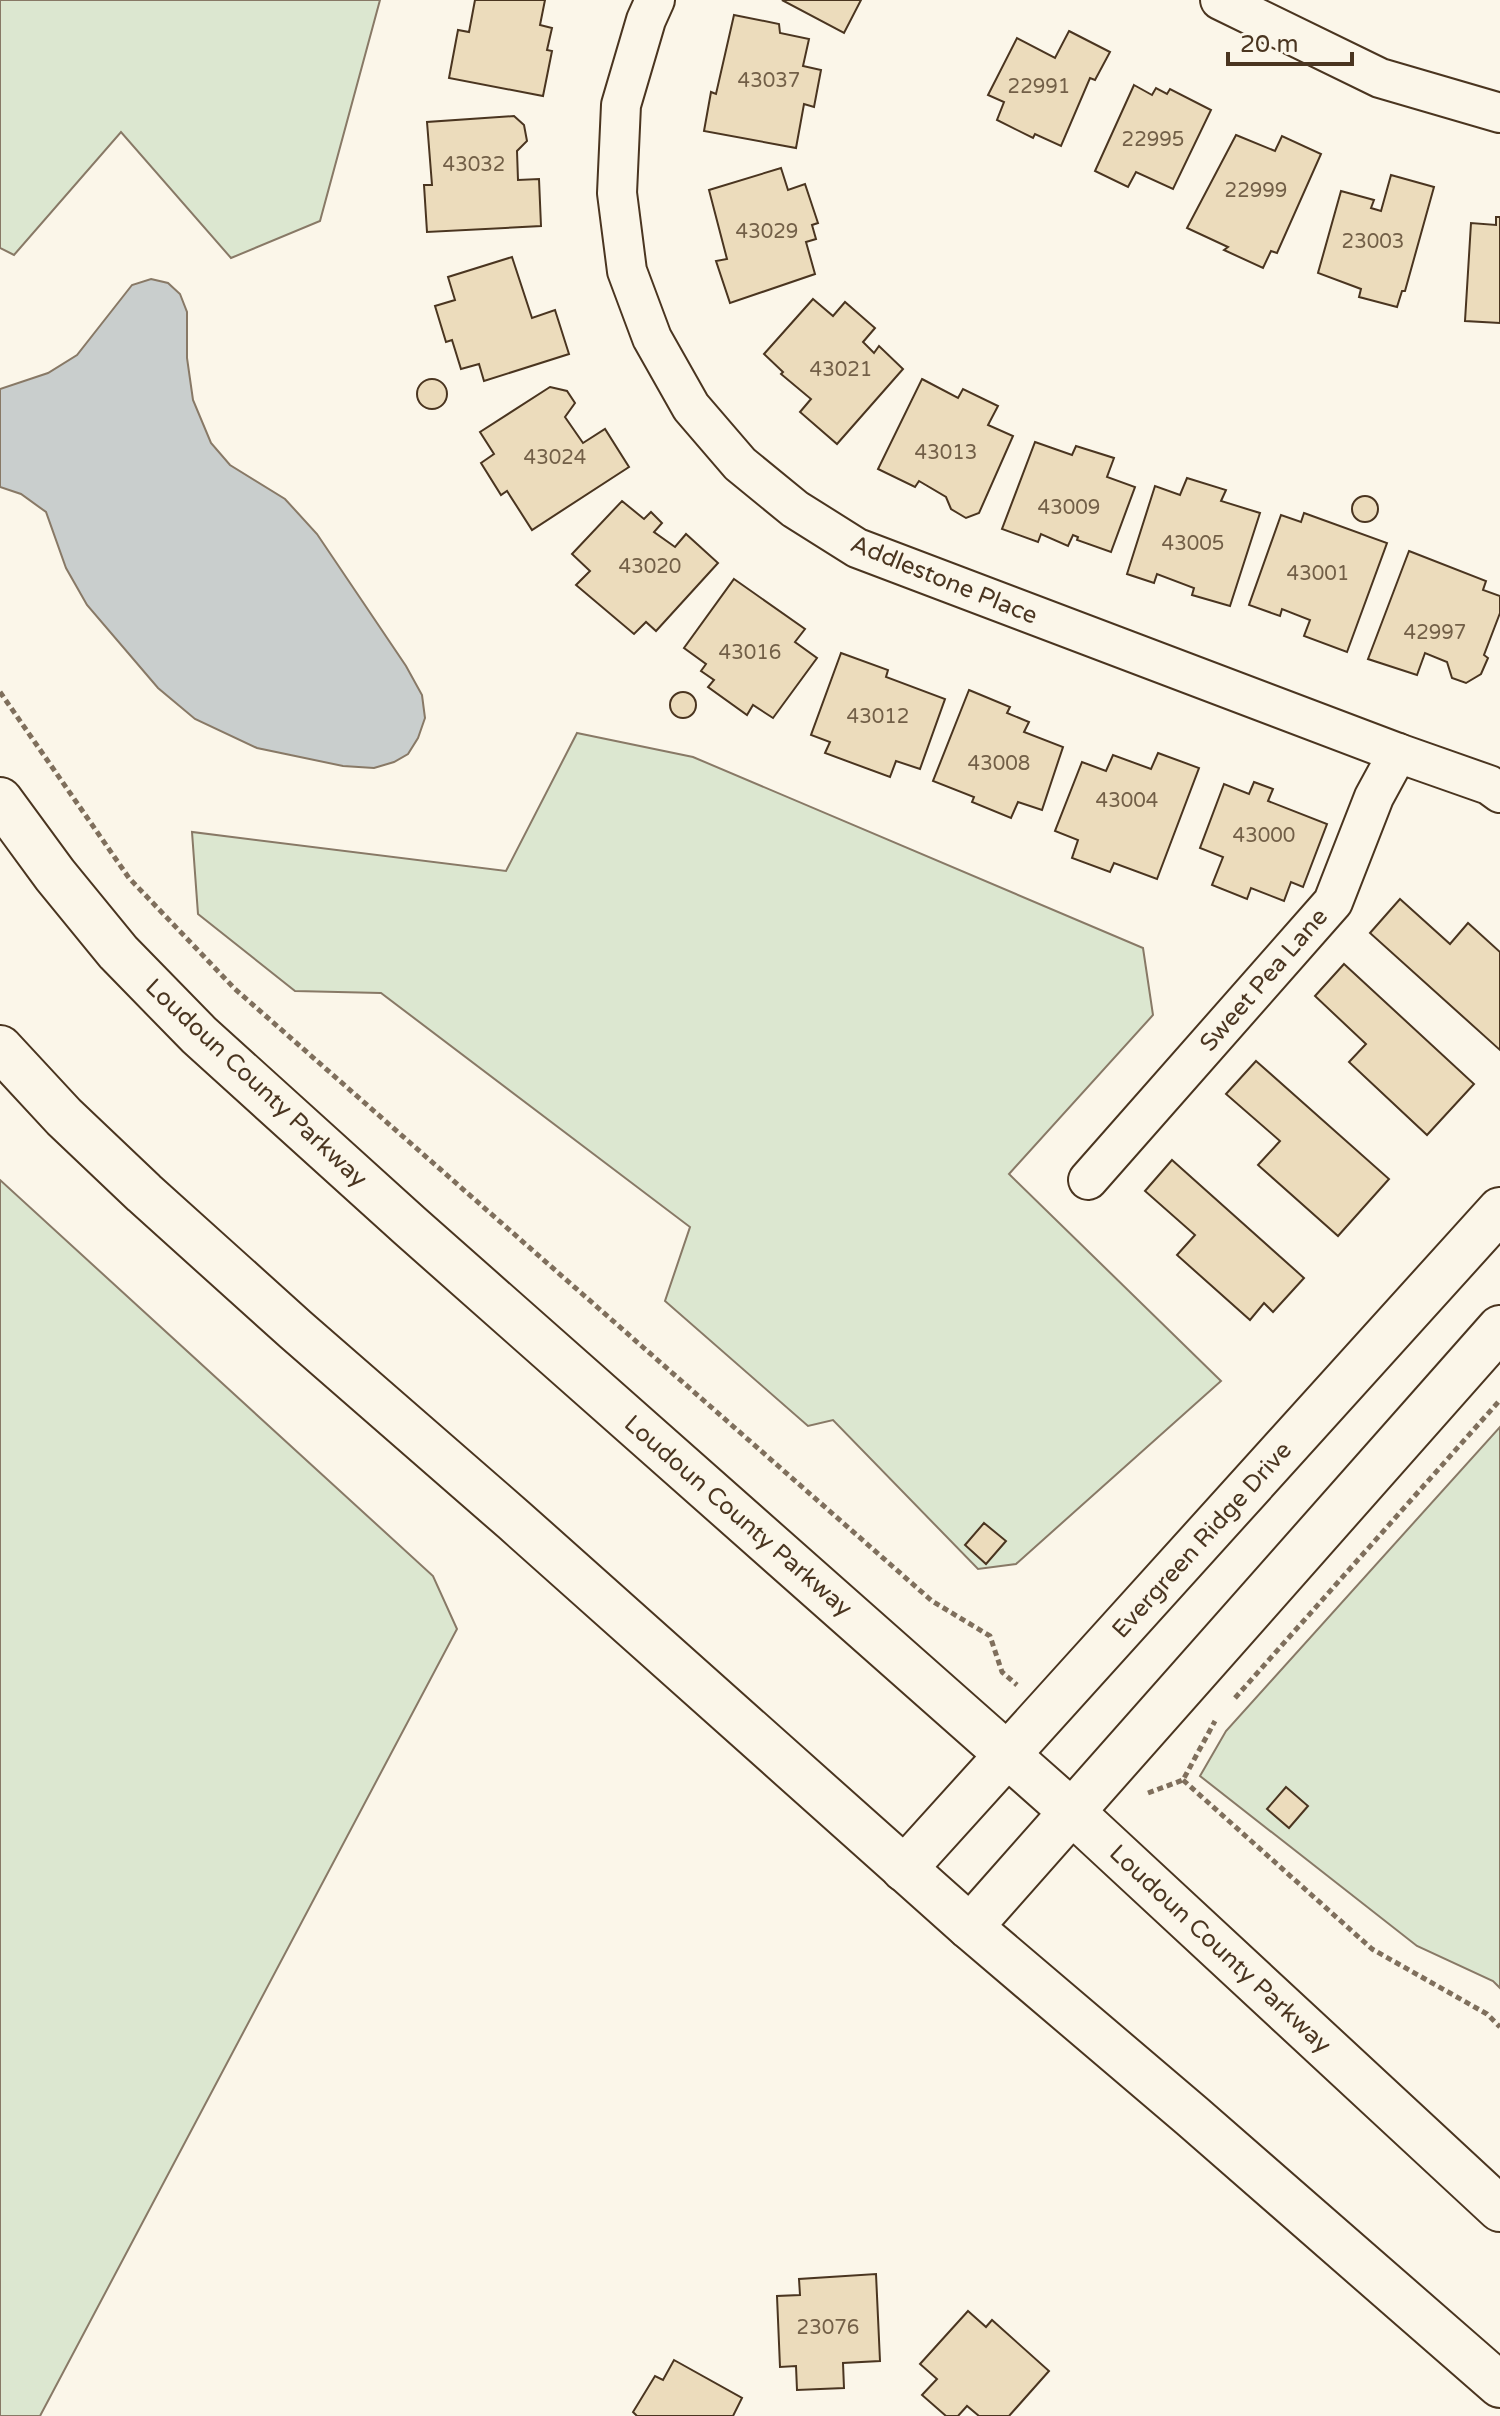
<svg xmlns="http://www.w3.org/2000/svg" width="1500" height="2416" viewBox="0 0 1500 2416" font-family="'Varela Round',sans-serif">
  <rect width="100%" height="100%" fill="#fbf6e9"/>
  <g fill="#dce7d0" stroke="#887966" stroke-width="2">
    <path d="M 0,0 L 380,0 L 320,221 L 231,258 L 121,132 L 14,255 L 0,248 Z"/>
    <path d="M 577,733 L 693,757 L 1143,948 L 1153,1015 L 1009,1174 L 1221,1381 L 1016,1564 L 978,1569 L 833,1420 L 808,1426 L 665,1301 L 690,1227 L 381,993 L 295,991 L 198,914 L 192,832 L 506,871 Z"/>
    <path d="M 0,1180 L 433,1576 L 457,1629 L 40,2416 L 0,2416 Z"/>
    <path d="M 1500,1427 L 1500,1988 L 1493,1981 L 1417,1946 L 1200,1776 L 1226,1731 Z"/>
  </g>
  <path fill="#c9cecd" stroke="#887966" stroke-width="2" d="M 151,279 L 168,283 L 180,294 L 187,312 L 187,358 L 193,400 L 211,443 L 230,465 L 285,499 L 317,534 L 406,666 L 422,695 L 425,718 L 418,738 L 408,754 L 394,762 L 374,768 L 343,766 L 257,748 L 195,719 L 158,688 L 87,605 L 66,568 L 46,512 L 21,494 L 0,487 L 0,389 L 48,373 L 77,355 L 132,285 Z"/>
  <g fill="#ecdcbc" stroke="#4a3520" stroke-width="2">
    <path d="M 475,0 L 545,0 L 540,25 L 552,28 L 547,50 L 552,51 L 543,96 L 449,78 L 458,30 L 469,32 Z"/>
    <path d="M 782,0 L 861,0 L 844,33 Z"/>
    <path d="M 734,15 L 779,24 L 780,33 L 809,39 L 803,66 L 821,70 L 814,107 L 804,104 L 796,148 L 704,131 L 711,92 L 716,94 Z"/>
    <path d="M 1069,31 L 1110,52 L 1095,80 L 1090,78 L 1061,146 L 1035,134 L 1033,138 L 997,120 L 1004,102 L 988,95 L 1017,38 L 1055,58 Z"/>
    <path d="M 1134,85 L 1152,95 L 1156,88 L 1167,94 L 1170,89 L 1211,110 L 1173,189 L 1136,172 L 1128,187 L 1095,171 Z"/>
    <path d="M 514,116 L 524,125 L 527,141 L 517,151 L 518,180 L 539,179 L 541,226 L 427,232 L 424,185 L 432,185 L 427,122 Z"/>
    <path d="M 1236,135 L 1275,151 L 1282,136 L 1321,154 L 1277,253 L 1271,251 L 1263,268 L 1224,250 L 1228,247 L 1187,228 Z"/>
    <path d="M 781,168 L 788,190 L 805,184 L 818,223 L 812,225 L 816,239 L 806,242 L 815,274 L 730,303 L 716,261 L 727,259 L 709,190 Z"/>
    <path d="M 1391,175 L 1434,187 L 1405,291 L 1402,291 L 1397,307 L 1359,297 L 1361,289 L 1318,273 L 1341,191 L 1374,200 L 1371,208 L 1381,211 Z"/>
    <path d="M 1496,217 L 1500,217 L 1500,323 L 1465,321 L 1471,223 L 1496,225 Z"/>
    <path d="M 512,257 L 532,318 L 555,310 L 569,354 L 484,381 L 479,364 L 461,369 L 452,340 L 446,342 L 435,306 L 455,300 L 448,277 Z"/>
    <path d="M 813,299 L 833,316 L 845,302 L 875,328 L 863,342 L 874,353 L 879,346 L 903,369 L 837,444 L 800,412 L 811,399 L 781,374 L 783,372 L 764,354 Z"/>
    <path d="M 922,379 L 958,398 L 963,389 L 998,406 L 988,425 L 1013,436 L 979,513 L 966,518 L 951,509 L 946,497 L 919,481 L 915,487 L 878,469 Z"/>
    <circle cx="432" cy="394" r="15"/>
    <path d="M 550,387 L 567,391 L 575,403 L 565,417 L 583,443 L 605,429 L 629,467 L 532,530 L 507,491 L 501,495 L 481,463 L 494,454 L 480,432 Z"/>
    <path d="M 1035,442 L 1072,455 L 1076,446 L 1114,458 L 1107,477 L 1135,487 L 1111,552 L 1077,540 L 1078,537 L 1073,535 L 1068,546 L 1041,534 L 1038,542 L 1002,529 Z"/>
    <path d="M 1187,478 L 1226,490 L 1221,501 L 1260,513 L 1230,606 L 1192,595 L 1194,588 L 1157,574 L 1154,583 L 1127,574 L 1155,486 L 1180,495 Z"/>
    <circle cx="1365" cy="509" r="13"/>
    <path d="M 622,501 L 644,519 L 651,512 L 662,523 L 654,532 L 675,547 L 686,534 L 718,563 L 656,631 L 646,622 L 634,634 L 576,585 L 590,571 L 572,554 Z"/>
    <path d="M 1304,513 L 1387,543 L 1347,652 L 1304,636 L 1310,620 L 1282,609 L 1280,616 L 1249,605 L 1281,515 L 1301,522 Z"/>
    <path d="M 1409,551 L 1486,581 L 1483,590 L 1500,596 L 1500,613 L 1484,655 L 1488,658 L 1481,674 L 1466,683 L 1452,678 L 1447,662 L 1425,653 L 1417,675 L 1368,659 Z"/>
    <path d="M 734,579 L 805,629 L 795,642 L 817,658 L 773,718 L 753,705 L 747,715 L 708,687 L 714,680 L 701,671 L 706,664 L 684,648 Z"/>
    <path d="M 841,653 L 888,670 L 886,677 L 945,699 L 920,769 L 896,761 L 890,777 L 825,753 L 830,742 L 811,735 Z"/>
    <path d="M 969,690 L 1010,707 L 1007,713 L 1029,722 L 1024,732 L 1063,747 L 1042,810 L 1018,802 L 1011,818 L 972,802 L 974,797 L 933,781 Z"/>
    <circle cx="683" cy="705" r="13"/>
    <path d="M 1158,753 L 1199,768 L 1157,879 L 1114,863 L 1110,872 L 1072,858 L 1078,840 L 1055,831 L 1082,762 L 1106,771 L 1113,755 L 1151,769 Z"/>
    <path d="M 1254,782 L 1273,789 L 1268,801 L 1327,824 L 1303,887 L 1291,882 L 1284,901 L 1251,888 L 1247,899 L 1212,885 L 1223,857 L 1200,848 L 1224,784 L 1249,794 Z"/>
    <path d="M 1400,899 L 1450,944 L 1468,923 L 1500,952 L 1500,1050 L 1370,933 Z"/>
    <path d="M 1344,964 L 1474,1084 L 1427,1135 L 1349,1062 L 1366,1044 L 1315,996 Z"/>
    <path d="M 1256,1061 L 1389,1179 L 1338,1236 L 1258,1165 L 1280,1141 L 1226,1094 Z"/>
    <path d="M 1172,1160 L 1304,1278 L 1273,1312 L 1264,1303 L 1250,1320 L 1177,1255 L 1195,1235 L 1145,1191 Z"/>
    <path d="M 984,1523 L 1006,1541 L 986,1564 L 965,1545 Z"/>
    <path d="M 1286,1787 L 1308,1806 L 1289,1828 L 1267,1809 Z"/>
    <path d="M 876,2274 L 880,2361 L 843,2363 L 844,2388 L 797,2390 L 796,2366 L 780,2367 L 777,2296 L 800,2295 L 799,2279 Z"/>
    <path d="M 968,2311 L 986,2327 L 992,2320 L 1049,2371 L 1009,2416 L 979,2416 L 967,2406 L 958,2416 L 946,2416 L 922,2395 L 937,2379 L 920,2364 Z"/>
    <path d="M 674,2360 L 742,2398 L 733,2416 L 637,2416 L 633,2412 L 655,2376 L 663,2380 Z"/>
  </g>
  <g fill="none" stroke-linecap="round" stroke-linejoin="round">
    <defs>
      <g id="street">
        <path d="M 655,0 L 646,20 L 621,105 L 617,193 L 627,271 L 652,338 L 691,407 L 740,464 L 795,509 L 857,548 L 1398,753 L 1489,785 L 1500,793"/>
        <path d="M 1220,0 L 1380,78 L 1500,113"/>
        <path d="M 1088,1180 L 1333,902 L 1374,797 L 1398,753"/>
      </g>
      <g id="secondary">
        <path d="M 904,1869 L 1500,1210"/>
        <path d="M 970,1927 L 1500,1328"/>
      </g>
      <g id="primary">
        <path d="M 0,800 L 55,875 L 118,952 L 199,1035 L 410,1226 L 1072,1812 L 1500,2209"/>
        <path d="M 0,1048 L 64,1117 L 144,1193 L 296,1330 L 514,1520 L 970,1927 L 1192,2116 L 1500,2385"/>
      </g>
    </defs>
    <use href="#street" stroke="#4a3520" stroke-width="42"/>
    <use href="#secondary" stroke="#4a3520" stroke-width="48"/>
    <use href="#primary" stroke="#4a3520" stroke-width="48"/>
    <g stroke="#7f6f5c" stroke-width="5" stroke-dasharray="6 4" stroke-linecap="butt">
      <path d="M 0,692 L 129,878 L 235,989 L 932,1601 L 990,1636 L 1002,1672 L 1017,1685"/>
      <path d="M 1235,1698 L 1500,1400"/>
      <path d="M 1183,1780 L 1372,1949 L 1487,2014 L 1500,2027"/>
      <path d="M 1148,1793 L 1183,1780 L 1215,1721"/>
    </g>
    <use href="#street" stroke="#fbf6e9" stroke-width="38"/>
    <use href="#secondary" stroke="#fbf6e9" stroke-width="44"/>
    <use href="#primary" stroke="#fbf6e9" stroke-width="44"/>
  </g>
  <g text-anchor="middle" dominant-baseline="central" stroke-width="6" stroke-linejoin="round" paint-order="stroke">
    <g font-size="20" fill="#725f47">
      <text x="769" y="81">43037</text>
      <text x="1039" y="87">22991</text>
      <text x="1153" y="140">22995</text>
      <text x="474" y="165">43032</text>
      <text x="1256" y="191">22999</text>
      <text x="767" y="232">43029</text>
      <text x="1373" y="242">23003</text>
      <text x="841" y="370">43021</text>
      <text x="946" y="453">43013</text>
      <text x="555" y="458">43024</text>
      <text x="1069" y="508">43009</text>
      <text x="1193" y="544">43005</text>
      <text x="650" y="567">43020</text>
      <text x="1318" y="574">43001</text>
      <text x="1435" y="633">42997</text>
      <text x="750" y="653">43016</text>
      <text x="878" y="717">43012</text>
      <text x="999" y="764">43008</text>
      <text x="1127" y="801">43004</text>
      <text x="1264" y="836">43000</text>
      <text x="828" y="2328">23076</text>
    </g>
    <g font-size="24" fill="#4a3520" stroke="#fbf6e9">
      <text transform="translate(944 580) rotate(22)">Addlestone Place</text>
      <text transform="translate(1264 980) rotate(-49)">Sweet Pea Lane</text>
      <text transform="translate(256 1083) rotate(43)">Loudoun County Parkway</text>
      <text transform="translate(738 1516) rotate(41)">Loudoun County Parkway</text>
      <text transform="translate(1202 1540) rotate(-48)">Evergreen Ridge Drive</text>
      <text transform="translate(1220 1949) rotate(43)">Loudoun County Parkway</text>
    </g>
  </g>
  <path d="M1228 52v12h124v-12" fill="none" stroke="#4a3520" stroke-width="4"/>
  <text x="1240" y="52" font-size="24" fill="#4a3520" stroke="#fbf6e9" stroke-width="6" paint-order="stroke">20 m</text>
</svg>
